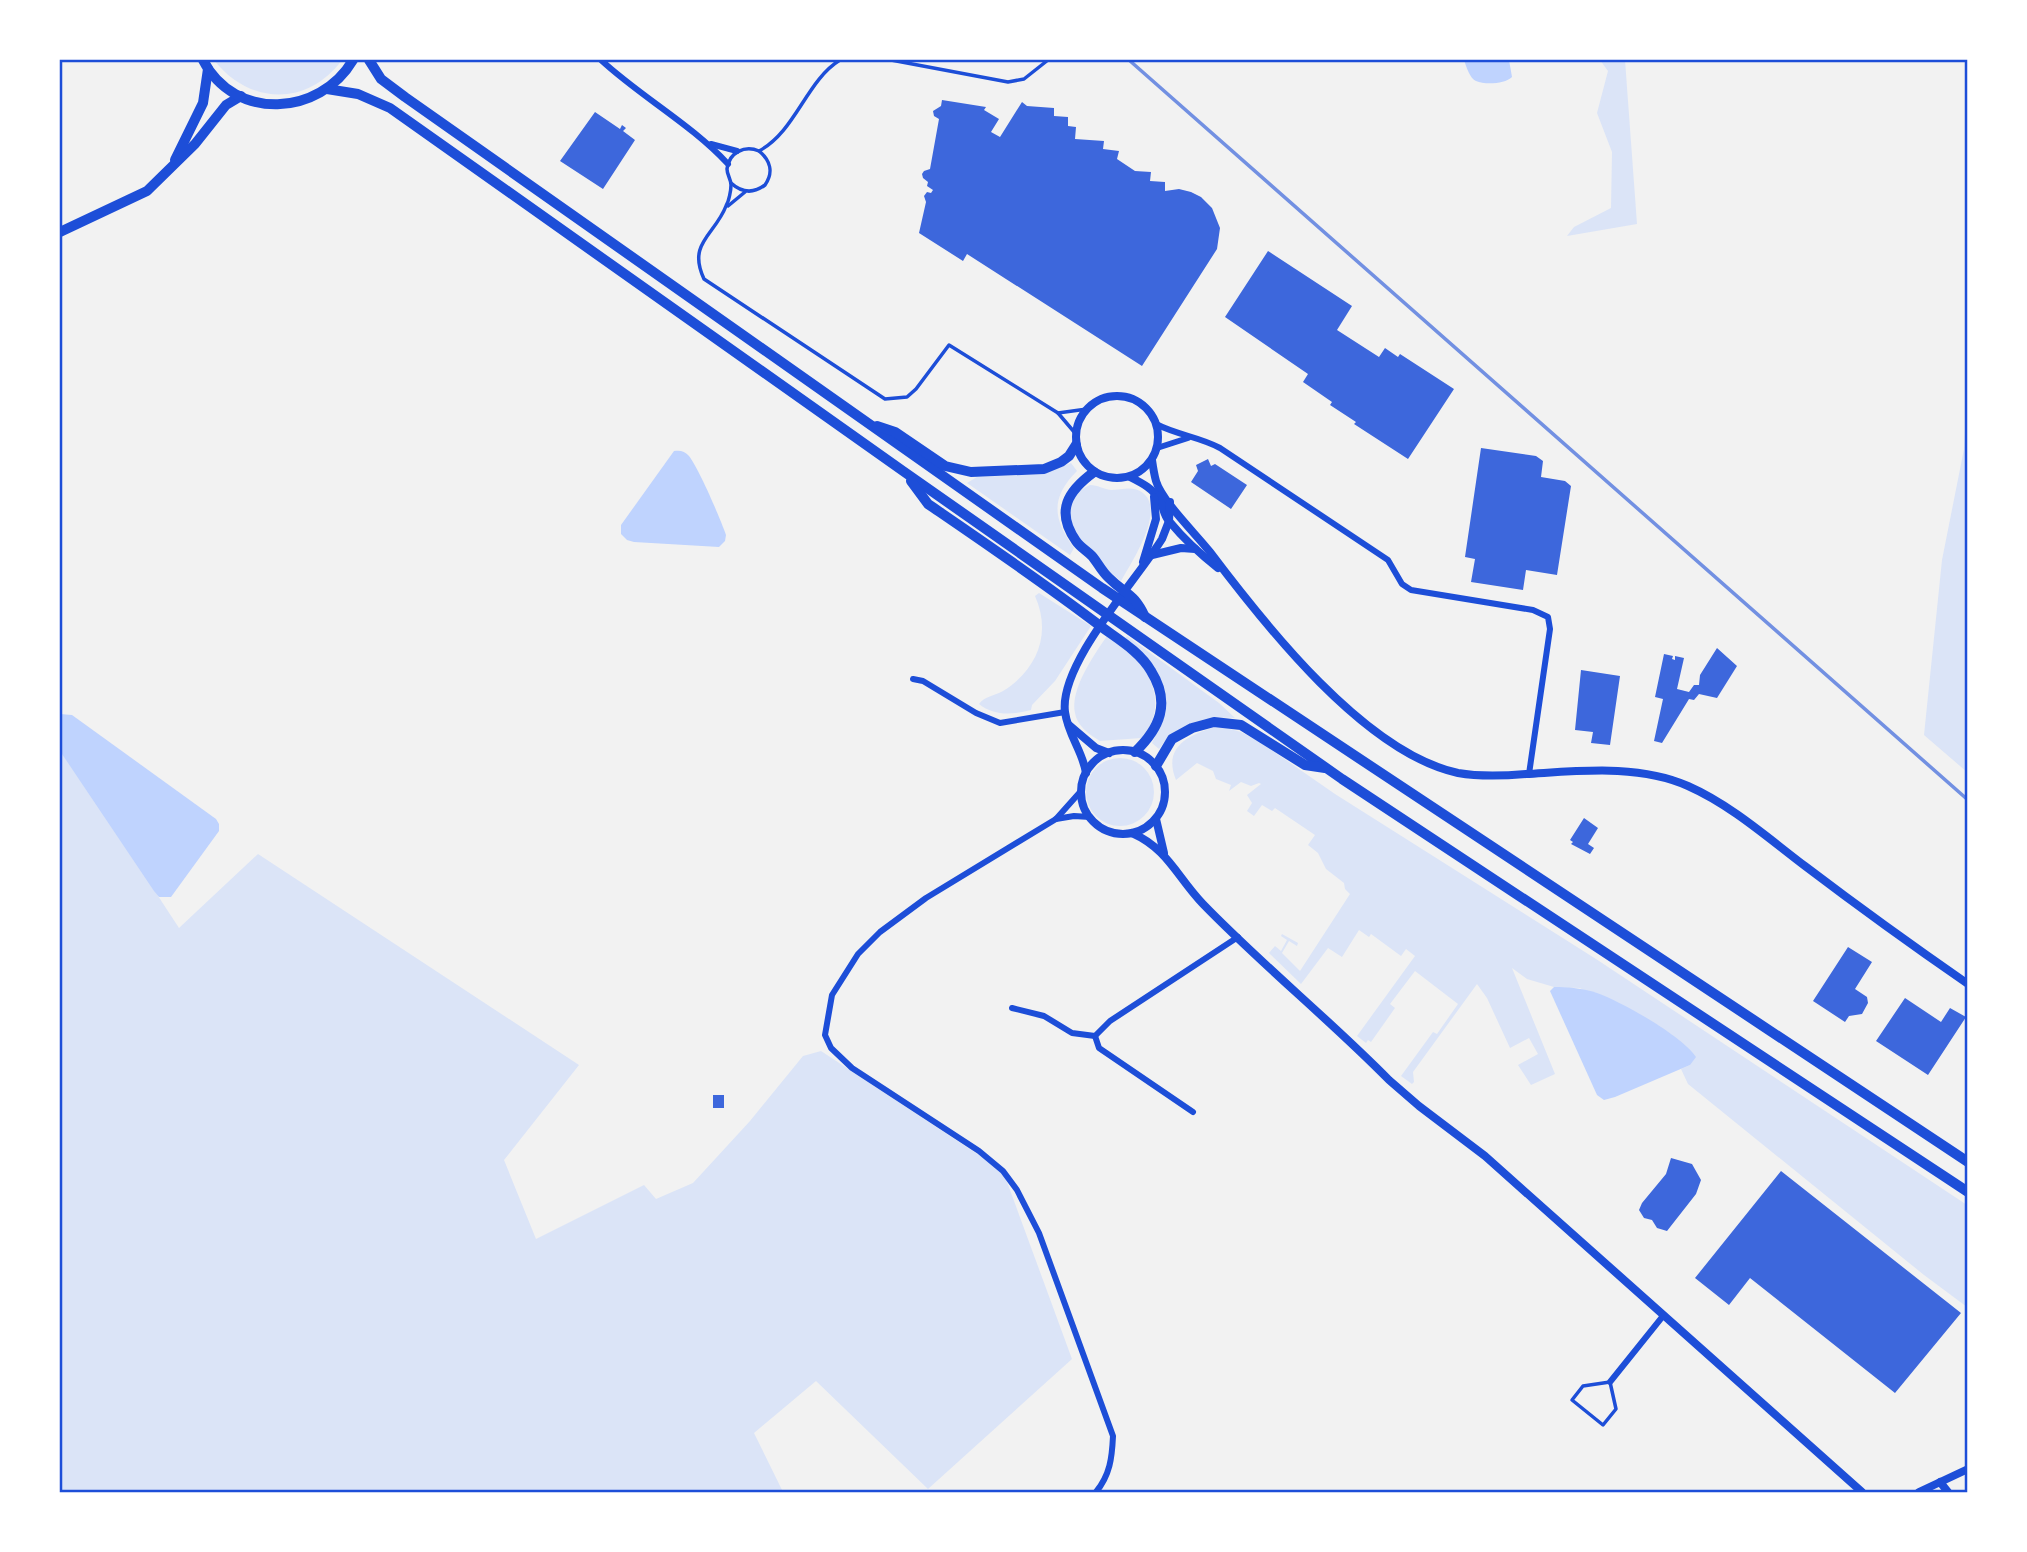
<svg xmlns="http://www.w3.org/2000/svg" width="2027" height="1552" viewBox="0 0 2027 1552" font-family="Roboto,sans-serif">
  <rect width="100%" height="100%" fill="#f2f2f2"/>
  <g fill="#dbe4f7">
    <path d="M 214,60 L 342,60 C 307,107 249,105 214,60 Z"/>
    <path d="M 1600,60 L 1625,60 L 1637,224 L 1567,236 L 1574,227 L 1611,208 L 1612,152 L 1597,113 L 1608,71 Z"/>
    <path d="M 1967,393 L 1968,772 L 1967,772 L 1924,735 L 1942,560 L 1964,449 Z"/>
    <path d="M 1071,463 L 1077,471 C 1050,498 1053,519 1074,548 L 1070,555 L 967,483 L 977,477 L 1043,474 Z"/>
    <path d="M 1090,485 C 1098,485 1103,489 1111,490 C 1122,490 1133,485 1143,493 C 1166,511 1131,563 1121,581 C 1098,563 1038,508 1090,485 Z"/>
    <path d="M 1039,593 L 1091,626 L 1055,681 L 1032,705 L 1031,710 C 1012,715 994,716 979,704 C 985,696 994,696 1003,691 C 1037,670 1052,634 1035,596 Z"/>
    <path d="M 1107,636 C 1119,646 1135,656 1144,669 C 1159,691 1160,719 1141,738 L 1100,741 C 1090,735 1077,726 1075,713 C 1070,689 1094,655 1107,636 Z"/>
    <path d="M 1127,636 L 1219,703 L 1235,718 C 1205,716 1176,723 1159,749 L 1152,743 L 1164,718 L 1165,699 L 1125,638 Z"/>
    <path d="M 1219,726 L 1241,732 L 1260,742 L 1335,794 L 1596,959 L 1967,1205 L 1967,1307 L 1924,1275 L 1688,1084 L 1681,1069 L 1690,1065 L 1580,988 L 1554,987 L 1527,979 L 1512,968 L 1555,1074 L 1531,1085 L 1518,1065 L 1538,1054 L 1529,1038 L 1510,1048 L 1487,998 L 1477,984 L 1413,1072 L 1414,1082 L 1412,1084 L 1401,1076 L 1433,1032 L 1437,1034 L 1458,1004 L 1415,971 L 1390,1004 L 1395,1008 L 1371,1042 L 1368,1040 L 1366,1043 L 1357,1036 L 1415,956 L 1406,949 L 1401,956 L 1371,934 L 1369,937 L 1359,930 L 1342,957 L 1328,948 L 1301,984 L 1269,953 L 1275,946 L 1281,951 L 1287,940 L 1281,936 L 1282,934 L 1298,943 L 1297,946 L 1289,941 L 1282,953 L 1300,971 L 1350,894 L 1345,889 L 1344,883 L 1326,869 L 1318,853 L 1308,845 L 1315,835 L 1275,808 L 1272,811 L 1262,805 L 1254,816 L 1247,811 L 1252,803 L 1247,795 L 1261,784 L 1259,783 L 1251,786 L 1241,782 L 1229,791 L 1231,785 L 1216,779 L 1213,771 L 1197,763 L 1176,780 C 1162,746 1190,734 1219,726 Z"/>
    <path d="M 60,746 L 179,928 L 258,854 L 579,1065 L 504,1160 L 536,1239 L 644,1185 L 656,1199 L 693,1183 L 750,1121 L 803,1056 L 821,1051 L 1003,1171 L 1072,1359 L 928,1489 L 816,1381 L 754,1433 L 783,1492 L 60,1492 Z"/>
    <circle cx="1120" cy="792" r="34"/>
  </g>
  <g fill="#bfd3fe">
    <path d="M 1464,60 L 1509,60 L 1512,77 C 1505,84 1485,85 1476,81 C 1470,79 1466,66 1464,60 Z"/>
    <path d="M 674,451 C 680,450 685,451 689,456 C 699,469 720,518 726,535 L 725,541 L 719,547 L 634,542 L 627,540 L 621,534 L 621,525 Z"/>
    <path d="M 60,714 L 72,715 L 216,819 L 219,824 L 219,831 L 171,897 L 159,897 L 154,891 L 60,751 Z"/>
    <path d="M 1554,987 C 1569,987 1582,988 1597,993 C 1622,1002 1681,1035 1696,1057 L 1690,1065 L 1615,1097 L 1604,1100 L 1597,1095 L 1550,991 Z"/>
  </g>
  <g fill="#3d67dc">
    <path d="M 942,100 L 986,107 L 984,110 L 999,119 L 991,132 L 1000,137 L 1022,102 L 1027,106 L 1054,108 L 1054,116 L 1068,117 L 1068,126 L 1076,127 L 1075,139 L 1104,141 L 1103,149 L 1119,151 L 1117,159 L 1135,171 L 1151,172 L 1150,181 L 1165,182 L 1165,191 L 1179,189 L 1191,192 L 1201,197 L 1212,208 L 1220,228 L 1217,249 L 1142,366 L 967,254 L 963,261 L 919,233 L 926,202 L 924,196 L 927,192 L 931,193 L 933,190 L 927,186 L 928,182 L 923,178 L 922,174 L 924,171 L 930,169 L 939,119 L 934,116 L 933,111 L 941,106 Z"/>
    <path d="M 595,112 L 620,129 L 622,125 L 626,128 L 623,131 L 635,140 L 603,189 L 560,161 Z"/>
    <path d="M 1268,251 L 1352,306 L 1337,330 L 1379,357 L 1385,348 L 1398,357 L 1400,354 L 1454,389 L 1408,459 L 1354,424 L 1356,422 L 1330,405 L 1332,402 L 1303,382 L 1308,374 L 1225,317 Z"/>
    <path d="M 1481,448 L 1536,456 L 1543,461 L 1541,477 L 1565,481 L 1571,486 L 1557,575 L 1526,570 L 1523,590 L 1471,582 L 1475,559 L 1465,557 Z"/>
    <path d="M 1208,459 L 1211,466 L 1215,464 L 1247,485 L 1231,509 L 1191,482 L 1198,471 L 1196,465 Z"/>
    <path d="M 1717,648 L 1737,666 L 1717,698 L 1699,694 L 1694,700 L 1689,699 L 1662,743 L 1654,741 L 1663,699 L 1655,697 L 1664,654 L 1673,656 L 1672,659 L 1675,660 L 1675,656 L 1684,658 L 1677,689 L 1689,692 L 1694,685 L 1699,685 L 1700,675 Z"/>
    <path d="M 1581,670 L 1620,676 L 1610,745 L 1591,743 L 1593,732 L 1575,730 Z"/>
    <path d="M 1584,818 L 1598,828 L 1588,844 L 1594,848 L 1590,854 L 1571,844 L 1573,842 L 1570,840 Z"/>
    <path d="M 1848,947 L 1872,962 L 1855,989 L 1867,997 L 1868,1003 L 1862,1014 L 1849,1016 L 1845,1022 L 1813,1001 Z"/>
    <path d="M 1905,998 L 1941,1022 L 1950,1008 L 1966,1017 L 1928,1075 L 1876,1041 Z"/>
    <rect x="713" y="1095" width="11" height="13"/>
    <path d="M 1671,1158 L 1692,1164 L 1701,1180 L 1696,1194 L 1667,1231 L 1657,1228 L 1652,1220 L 1644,1218 L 1639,1210 L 1642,1203 L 1666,1174 Z"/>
    <path d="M 1781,1171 L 1961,1313 L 1895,1393 L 1750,1278 L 1729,1305 L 1695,1278 Z"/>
  </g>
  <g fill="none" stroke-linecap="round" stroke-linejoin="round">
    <g stroke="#1d4ed8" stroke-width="3.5">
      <path d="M 840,60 C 806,81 796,131 759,151 C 745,145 729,152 727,169 C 727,175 731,179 731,185 C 731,190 729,201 726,206 C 715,235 687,243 704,279 L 885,399 L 907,397 L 916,389 L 949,345 L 1058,413 L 1075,433"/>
      <path d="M 891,60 L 1008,82 L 1024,79 L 1048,60"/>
      <path d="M 731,183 C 742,193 753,194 765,185 C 774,172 770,160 759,151"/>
      <path d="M 728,206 L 745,192"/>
      <path d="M 1058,413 L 1087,409"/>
      <path d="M 1610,1382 L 1616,1409 L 1603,1425 L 1572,1400 L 1583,1386 Z"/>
    </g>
    <g stroke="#1d4ed8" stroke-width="6">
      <path d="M 601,60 C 641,97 691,124 728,164"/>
      <path d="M 711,144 L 737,151"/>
      <path d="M 1156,424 C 1177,435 1200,437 1220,448 L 1388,560 L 1402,584 L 1411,590 L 1533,610 L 1548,617 L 1550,629 L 1529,774"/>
      <path d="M 1157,448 L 1188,438"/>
      <path d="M 913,679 L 923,681 L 976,713 L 1000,723 L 1065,712"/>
      <path d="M 1081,791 L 1056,819 L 926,898 L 880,932 L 858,954 L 832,995 L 825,1035 L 831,1048 L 852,1068 L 979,1151 L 1003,1171 L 1017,1190 L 1039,1233 L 1113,1436 C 1112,1458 1110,1475 1096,1492"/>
      <path d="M 1056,819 L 1074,816 L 1090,817"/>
      <path d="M 1012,1008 L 1044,1016 L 1072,1033 L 1095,1036"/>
      <path d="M 1095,1036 L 1110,1021 L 1238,937"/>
      <path d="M 1095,1036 L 1099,1048 L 1193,1112"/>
      <path d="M 1610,1382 L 1663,1316"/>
    </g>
    <g stroke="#1d4ed8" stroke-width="8">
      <circle cx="1117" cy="437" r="41"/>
      <path d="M 1152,460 C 1153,467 1154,474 1156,481 C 1162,501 1196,534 1210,552 C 1265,625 1365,753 1458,773 C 1481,777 1503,776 1526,774 C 1579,771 1639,764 1688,786 C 1731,805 1768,838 1805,866 C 1859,907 1913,946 1968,984"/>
      <path d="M 1130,477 C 1142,483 1154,489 1160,501 C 1164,508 1163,514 1169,521 C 1183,538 1200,554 1218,568"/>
      <path d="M 1152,555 L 1181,548 L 1195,549"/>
      <path d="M 1143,562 L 1156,519 L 1154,497"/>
      <path d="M 1069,725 L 1096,748 L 1109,753"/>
      <circle cx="1123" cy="792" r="42"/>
      <path d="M 1086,773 C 1083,752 1068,735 1065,712 C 1059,664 1136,581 1162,539 L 1169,521 L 1170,502"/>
      <path d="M 1156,819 L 1164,853"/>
      <path d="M 1132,833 C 1168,849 1177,877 1203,904 C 1262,965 1329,1019 1389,1080 L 1419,1106 L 1485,1156 L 1862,1492"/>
      <path d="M 1940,1482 L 1948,1492"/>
      <path d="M 1919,1492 L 1968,1469"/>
    </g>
    <g stroke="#1d4ed8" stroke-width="10">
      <path d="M 175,160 L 203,103 L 208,69"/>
      <path d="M 60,232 L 147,191 L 195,144 L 226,105 L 241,96"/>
    </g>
    <path stroke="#1d4ed8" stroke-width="10" d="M 203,60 C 235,122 320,116 353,60"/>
    <g stroke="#1d4ed8" stroke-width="10">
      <path d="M 369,60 L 381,79 L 405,97 L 1102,588 L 1968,1162"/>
      <path d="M 327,89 L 358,94 L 390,108 L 903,471 L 1342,779 L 1968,1192"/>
      <path d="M 877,426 L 895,432 L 945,466 L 971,472 L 1044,469 L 1061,462 L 1069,456 L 1076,445"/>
      <path d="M 1094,472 C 1068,491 1055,511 1076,541 C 1080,547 1087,551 1092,556 C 1098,563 1102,572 1109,578 C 1126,595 1134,593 1145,617"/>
      <path d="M 911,481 L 928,504 C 985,543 1041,581 1095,622 C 1114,637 1139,650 1151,671 C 1171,703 1160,728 1135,752"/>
      <path d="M 1156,766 L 1172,739 L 1192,728 L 1214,722 L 1241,725 L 1305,765 L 1325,768"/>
    </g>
    <path stroke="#7290e2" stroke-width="3.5" d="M 1129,60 L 1968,800"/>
  </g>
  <rect width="2027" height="1552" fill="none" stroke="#ffffff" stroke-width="122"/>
  <rect x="61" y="61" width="1905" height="1430" fill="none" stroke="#1d4ed8" stroke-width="2.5"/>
</svg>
